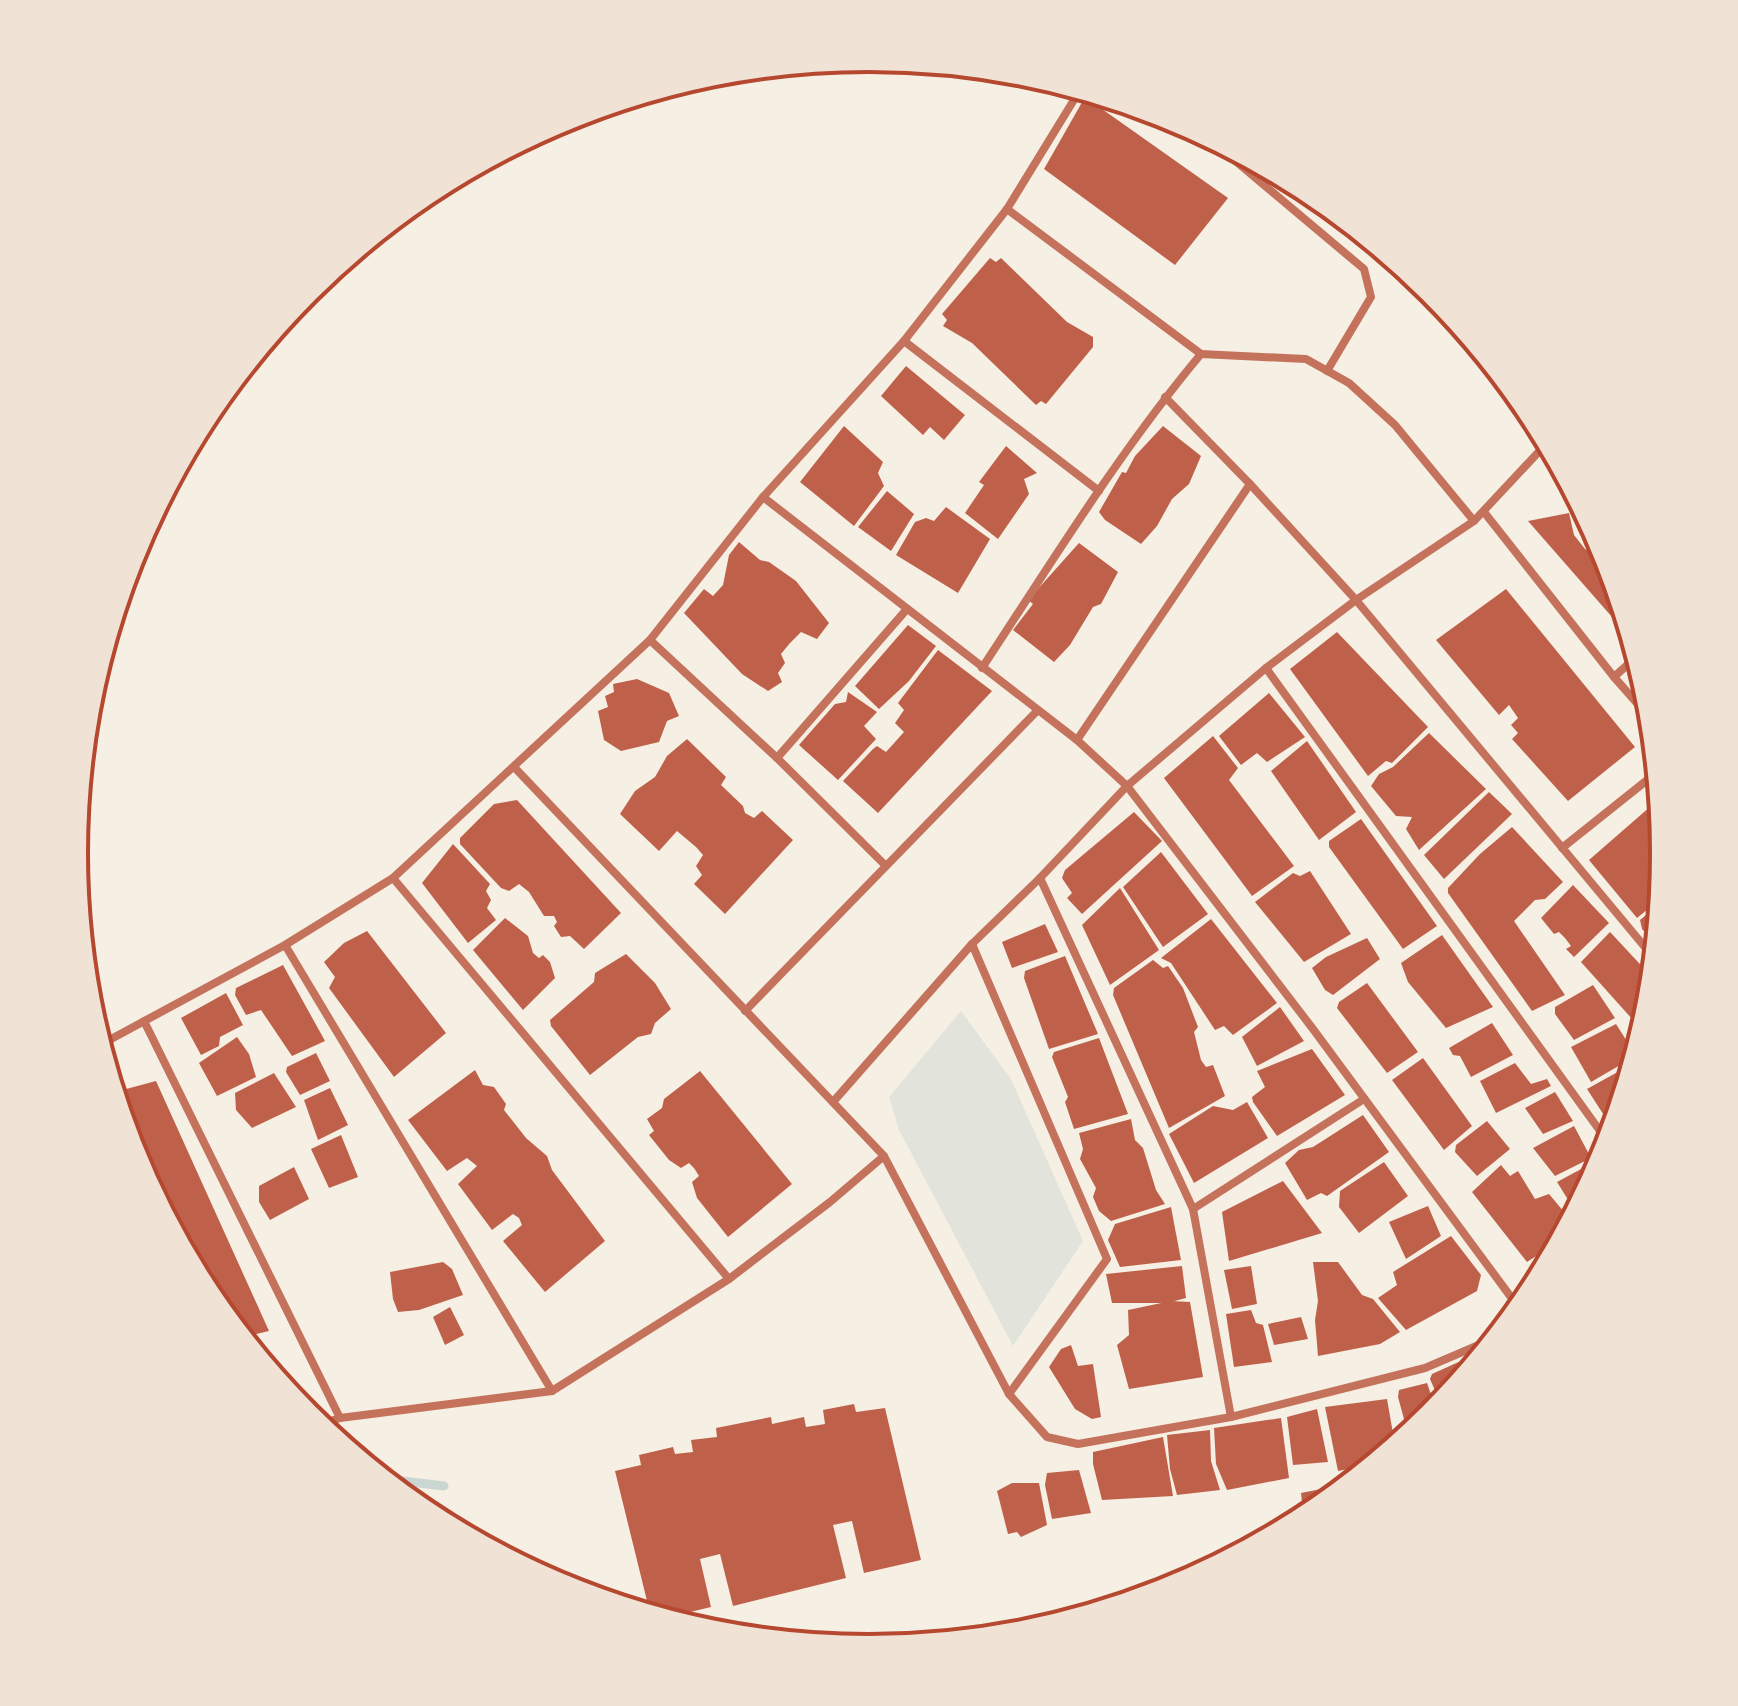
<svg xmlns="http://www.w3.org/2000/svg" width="1738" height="1706" font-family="Overpass,sans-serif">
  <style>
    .green { fill: #e2e4dc }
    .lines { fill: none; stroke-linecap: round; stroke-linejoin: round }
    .stream { stroke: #c9d6d2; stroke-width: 9 }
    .building { fill: #bf614a }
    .minor { stroke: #c5725c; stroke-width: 8 }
    .rim { fill: none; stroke: #b5482f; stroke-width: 4 }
  </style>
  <rect width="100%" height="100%" fill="#f6efe4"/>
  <polygon class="green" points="961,1011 1011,1079 1083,1241 1013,1346 899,1130 889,1097"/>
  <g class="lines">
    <polyline class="stream" points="385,1479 444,1486"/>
  </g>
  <g class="building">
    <polygon points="1085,97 1228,198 1175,265 1044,169"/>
    <polygon points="990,258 996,262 1001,258 1067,322 1093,337 1093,347 1046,404 1041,401 1036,405 972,343 943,326 947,320 942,314"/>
    <polygon points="906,366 965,415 944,440 930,427 923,435 881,396"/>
    <polygon points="844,426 883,462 878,473 884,486 854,526 800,482"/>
    <polygon points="1163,426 1201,456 1189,484 1172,499 1157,526 1141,544 1105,520 1099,512 1122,472 1126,473 1135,456"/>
    <polygon points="1006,446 1037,473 1024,479 1029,494 998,539 965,513 984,485 979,482"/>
    <polygon points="887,491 914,514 891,551 858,527"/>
    <polygon points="946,507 990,539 958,593 896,555 915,522 926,518 934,521"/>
    <polygon points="1569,513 1574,535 1585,549 1593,553 1604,551 1625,620 1619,625 1528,521"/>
    <polygon points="739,542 760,560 769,562 796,581 829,623 817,639 801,632 790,643 781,654 785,663 778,673 782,682 768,691 742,674 684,613 704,589 713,596 723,585 729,555"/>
    <polygon points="1079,543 1118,572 1101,604 1093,607 1070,645 1054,662 1013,630 1033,604 1028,600"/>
    <polygon points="1506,589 1635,747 1568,801 1512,739 1518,733 1511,725 1518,718 1509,705 1499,715 1436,640"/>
    <polygon points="908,625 936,646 909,681 879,709 855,686"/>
    <polygon points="1337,632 1428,727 1392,763 1386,761 1368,776 1290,669"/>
    <polygon points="938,650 992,691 878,813 843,781 873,749 877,746 886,752 904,732 895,723 904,710 898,703"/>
    <polygon points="637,679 669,693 679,716 667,721 659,742 621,751 604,740 598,711 608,707 605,696 614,692 613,684"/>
    <polygon points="848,692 877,712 864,726 876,739 838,780 799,745 835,704 846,702"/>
    <polygon points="1269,693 1305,737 1267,762 1257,753 1241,765 1219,736"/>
    <polygon points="1429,733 1486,789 1419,850 1406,829 1412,817 1396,816 1371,786 1379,774 1393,767"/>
    <polygon points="1213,736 1238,768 1229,780 1294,866 1252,896 1164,778"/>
    <polygon points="687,739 726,777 721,785 743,806 745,813 754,818 762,811 793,840 725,914 694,884 702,875 696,866 703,855 696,847 677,831 659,851 620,814 635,791 655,777 667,756"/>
    <polygon points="1307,741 1356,812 1319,840 1271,771"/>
    <polygon points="1489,792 1512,814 1444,879 1424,855"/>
    <polygon points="1659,799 1664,853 1659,900 1637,918 1589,860"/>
    <polygon points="517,800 621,913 584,949 570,936 561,937 554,926 557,922 554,916 544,916 529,892 519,884 509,891 501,888 460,844 460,838 494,804"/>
    <polygon points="1134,812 1162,841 1082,914 1067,898 1072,893 1062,878 1065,870"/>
    <polygon points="1361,819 1437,926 1403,949 1329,847 1329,841"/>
    <polygon points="1512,827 1563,882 1545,899 1535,900 1514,921 1565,995 1532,1011 1448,893 1448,888 1480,854"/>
    <polygon points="453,844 490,884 486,891 491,900 487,908 496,920 468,943 422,883"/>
    <polygon points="1161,852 1208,914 1163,947 1123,887"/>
    <polygon points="1310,871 1351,934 1304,962 1255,902 1293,873 1300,876"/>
    <polygon points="1573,885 1609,923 1574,957 1566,949 1571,946 1565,938 1559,932 1554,934 1541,918"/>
    <polygon points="1120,888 1159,950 1110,985 1082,925"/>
    <polygon points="1659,904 1655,943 1642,929 1640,920"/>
    <polygon points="505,918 528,936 533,953 539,958 543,955 550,962 555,978 523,1010 473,950"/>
    <polygon points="1211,919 1277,1003 1233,1035 1224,1026 1215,1030 1171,963 1161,958"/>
    <polygon points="1045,924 1058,952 1012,968 1002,942"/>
    <polygon points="367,931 446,1033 394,1077 329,988 335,977 324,962 344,943"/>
    <polygon points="1610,932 1652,977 1649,1009 1642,1030 1581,962"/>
    <polygon points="1442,935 1493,1007 1446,1028 1408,982 1401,963"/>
    <polygon points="1367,938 1380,959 1333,995 1325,990 1312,968 1326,957"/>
    <polygon points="626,954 655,983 671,1009 655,1023 651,1034 638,1037 590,1075 551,1026 550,1020 594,982 595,973"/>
    <polygon points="1065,956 1098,1034 1049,1049 1024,978 1025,971"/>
    <polygon points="1153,960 1163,968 1168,966 1183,988 1198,1027 1194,1032 1201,1060 1206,1067 1213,1065 1225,1096 1169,1128 1113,995 1114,988"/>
    <polygon points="283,965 325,1041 292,1056 261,1010 246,1015 235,995 236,988"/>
    <polygon points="1367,983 1418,1052 1387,1073 1337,1008 1339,1002"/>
    <polygon points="1593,985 1615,1018 1574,1040 1555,1014 1555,1007"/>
    <polygon points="226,993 243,1025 220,1037 219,1046 201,1055 181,1018"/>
    <polygon points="1280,1007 1304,1041 1257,1066 1242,1037"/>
    <polygon points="1492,1023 1513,1055 1471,1077 1460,1056 1453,1055 1449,1048"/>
    <polygon points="1616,1024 1635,1054 1634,1057 1591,1082 1571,1047"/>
    <polygon points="237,1037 249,1054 256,1077 217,1096 199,1063"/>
    <polygon points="1099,1038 1128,1114 1074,1129 1065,1102 1068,1097 1052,1057 1054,1052"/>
    <polygon points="1312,1049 1345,1095 1277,1136 1253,1102 1252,1097 1265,1087 1257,1071"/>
    <polygon points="316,1053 330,1081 300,1095 286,1072 287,1067"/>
    <polygon points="1423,1058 1472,1126 1444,1150 1392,1080"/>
    <polygon points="1515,1063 1531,1084 1547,1079 1551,1086 1496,1113 1480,1081"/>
    <polygon points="1632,1064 1616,1115 1607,1120 1587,1089"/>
    <polygon points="475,1070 483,1085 494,1087 506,1104 504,1110 526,1138 547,1156 552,1170 605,1241 545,1292 503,1241 522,1225 519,1218 513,1214 492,1230 458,1184 477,1166 467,1158 447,1171 408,1120"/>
    <polygon points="700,1071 792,1184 728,1237 697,1198 692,1182 699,1176 694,1168 689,1163 681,1168 669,1160 649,1135 654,1131 647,1119 662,1108 664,1099"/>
    <polygon points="274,1073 296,1107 252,1128 236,1110 235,1093"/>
    <polygon points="156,1081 269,1331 243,1337 208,1294 134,1157 115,1092"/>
    <polygon points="330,1088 348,1125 318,1140 304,1100"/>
    <polygon points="1555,1092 1573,1121 1543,1134 1525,1108"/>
    <polygon points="1247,1102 1268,1138 1194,1183 1169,1134 1213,1106 1233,1110"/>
    <polygon points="1363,1115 1389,1152 1327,1196 1321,1193 1307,1200 1285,1163 1299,1150 1313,1147"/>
    <polygon points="1131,1119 1135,1140 1143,1148 1156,1190 1165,1204 1111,1221 1099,1211 1093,1197 1096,1188 1080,1159 1083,1149 1079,1133"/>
    <polygon points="1487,1121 1510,1149 1477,1176 1455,1152 1456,1145"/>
    <polygon points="1574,1126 1591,1158 1555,1176 1533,1148"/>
    <polygon points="341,1135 358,1177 329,1188 311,1149"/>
    <polygon points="1384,1162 1408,1196 1359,1233 1339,1207 1340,1191"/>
    <polygon points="1594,1162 1597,1169 1575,1211 1557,1182"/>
    <polygon points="1501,1165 1510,1176 1518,1171 1535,1199 1549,1194 1570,1219 1558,1242 1527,1262 1472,1192"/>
    <polygon points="294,1167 309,1199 270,1220 259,1202 259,1186"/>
    <polygon points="1283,1181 1322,1233 1229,1261 1222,1212"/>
    <polygon points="1428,1206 1441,1236 1406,1259 1389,1222"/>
    <polygon points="1171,1207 1181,1260 1120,1267 1108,1240 1115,1224"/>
    <polygon points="1451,1236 1481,1275 1477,1291 1406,1330 1378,1298 1397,1285 1393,1272"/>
    <polygon points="443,1262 452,1269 463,1295 419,1310 398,1312 393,1299 390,1272"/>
    <polygon points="1313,1262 1338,1262 1362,1295 1373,1299 1400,1332 1380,1344 1318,1356 1315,1320 1318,1301"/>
    <polygon points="1182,1266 1186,1298 1167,1303 1112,1303 1106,1274"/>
    <polygon points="1251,1266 1257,1304 1232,1309 1224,1270"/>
    <polygon points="1171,1301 1190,1302 1203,1377 1129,1389 1117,1345 1129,1335 1128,1310"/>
    <polygon points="450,1307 464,1335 445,1345 433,1317"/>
    <polygon points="1251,1310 1256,1323 1263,1325 1272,1362 1234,1367 1226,1314"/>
    <polygon points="1301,1317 1308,1339 1274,1345 1268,1324"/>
    <polygon points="1071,1345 1078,1366 1093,1364 1101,1417 1092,1419 1075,1409 1049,1367 1061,1349"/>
    <polygon points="1463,1360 1469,1369 1441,1404 1430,1379 1432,1374"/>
    <polygon points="1427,1383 1436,1409 1408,1434 1398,1397 1399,1390"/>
    <polygon points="1387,1399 1395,1445 1370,1465 1338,1471 1325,1407"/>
    <polygon points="854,1404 856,1412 885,1408 921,1560 864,1573 852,1521 833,1525 846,1578 733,1606 720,1554 700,1559 711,1607 665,1618 650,1613 615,1471 641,1465 639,1455 673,1447 675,1454 693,1452 691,1440 717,1437 716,1428 771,1417 772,1424 804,1417 806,1427 825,1424 823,1410"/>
    <polygon points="1317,1409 1328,1462 1293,1465 1287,1417"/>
    <polygon points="1281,1418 1289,1478 1227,1490 1216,1464 1214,1428"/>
    <polygon points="1210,1430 1211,1461 1220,1490 1177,1495 1170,1469 1167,1435"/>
    <polygon points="1163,1437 1173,1496 1102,1500 1093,1464 1093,1452"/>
    <polygon points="1079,1470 1091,1513 1052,1519 1045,1485 1047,1473"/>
    <polygon points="1012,1483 1039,1483 1047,1525 1021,1537 1017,1532 1008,1534 997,1491"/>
    <polygon points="1336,1486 1337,1492 1315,1510 1303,1511 1301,1493"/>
  </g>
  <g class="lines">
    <g class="minor">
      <polyline points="1207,137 1364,269 1371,297 1327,371"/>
      <polyline points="1007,209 1201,354"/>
      <polyline points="904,341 1099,491"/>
      <polyline points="1165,397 1250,484 1356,600 1654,958"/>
      <polyline points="763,497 1077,740 1127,786 1313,1029 1519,1308"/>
      <polyline points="1484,512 1614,677 1651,719"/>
      <polyline points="650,640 777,758 886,866"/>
      <path d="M982,668c70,-106 137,-216 219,-314l105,5 43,24 46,42 79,96"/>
      <polyline points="1266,668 1608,1142"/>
      <polyline points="1614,677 1636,657"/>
      <polyline points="1077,740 1250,484"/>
      <polyline points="777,758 907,609"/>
      <polyline points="515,768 884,1156 1009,1394 1047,1437 1078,1444 1231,1417 1425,1368 1495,1338"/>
      <polyline points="1562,848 1656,773"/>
      <polyline points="393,878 729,1279"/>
      <polyline points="1040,878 1193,1209 1231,1417"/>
      <polyline points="972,944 1107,1259 1009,1394"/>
      <polyline points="285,945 552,1391"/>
      <polyline points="745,1011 1038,710"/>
      <polyline points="144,1021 340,1418"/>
      <polyline points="100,1045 285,945 393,878 650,640 763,497 904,341 1007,209 1080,90"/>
      <polyline points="833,1102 972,944 1040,878 1127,786 1266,668 1356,600 1474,521 1547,443"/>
      <polyline points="1193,1209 1364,1099"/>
      <polyline points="318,1425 340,1418 552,1391 729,1279 830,1202 884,1156"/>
    </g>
  </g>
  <path d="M0 0H1738V1706H0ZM88 853a781 781 0 1 1 1562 0a781 781 0 1 1-1562 0Z" fill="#f1e2d6" fill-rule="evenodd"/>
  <path class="rim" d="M88 853a781 781 0 1 1 1562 0a781 781 0 1 1-1562 0Z"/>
</svg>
